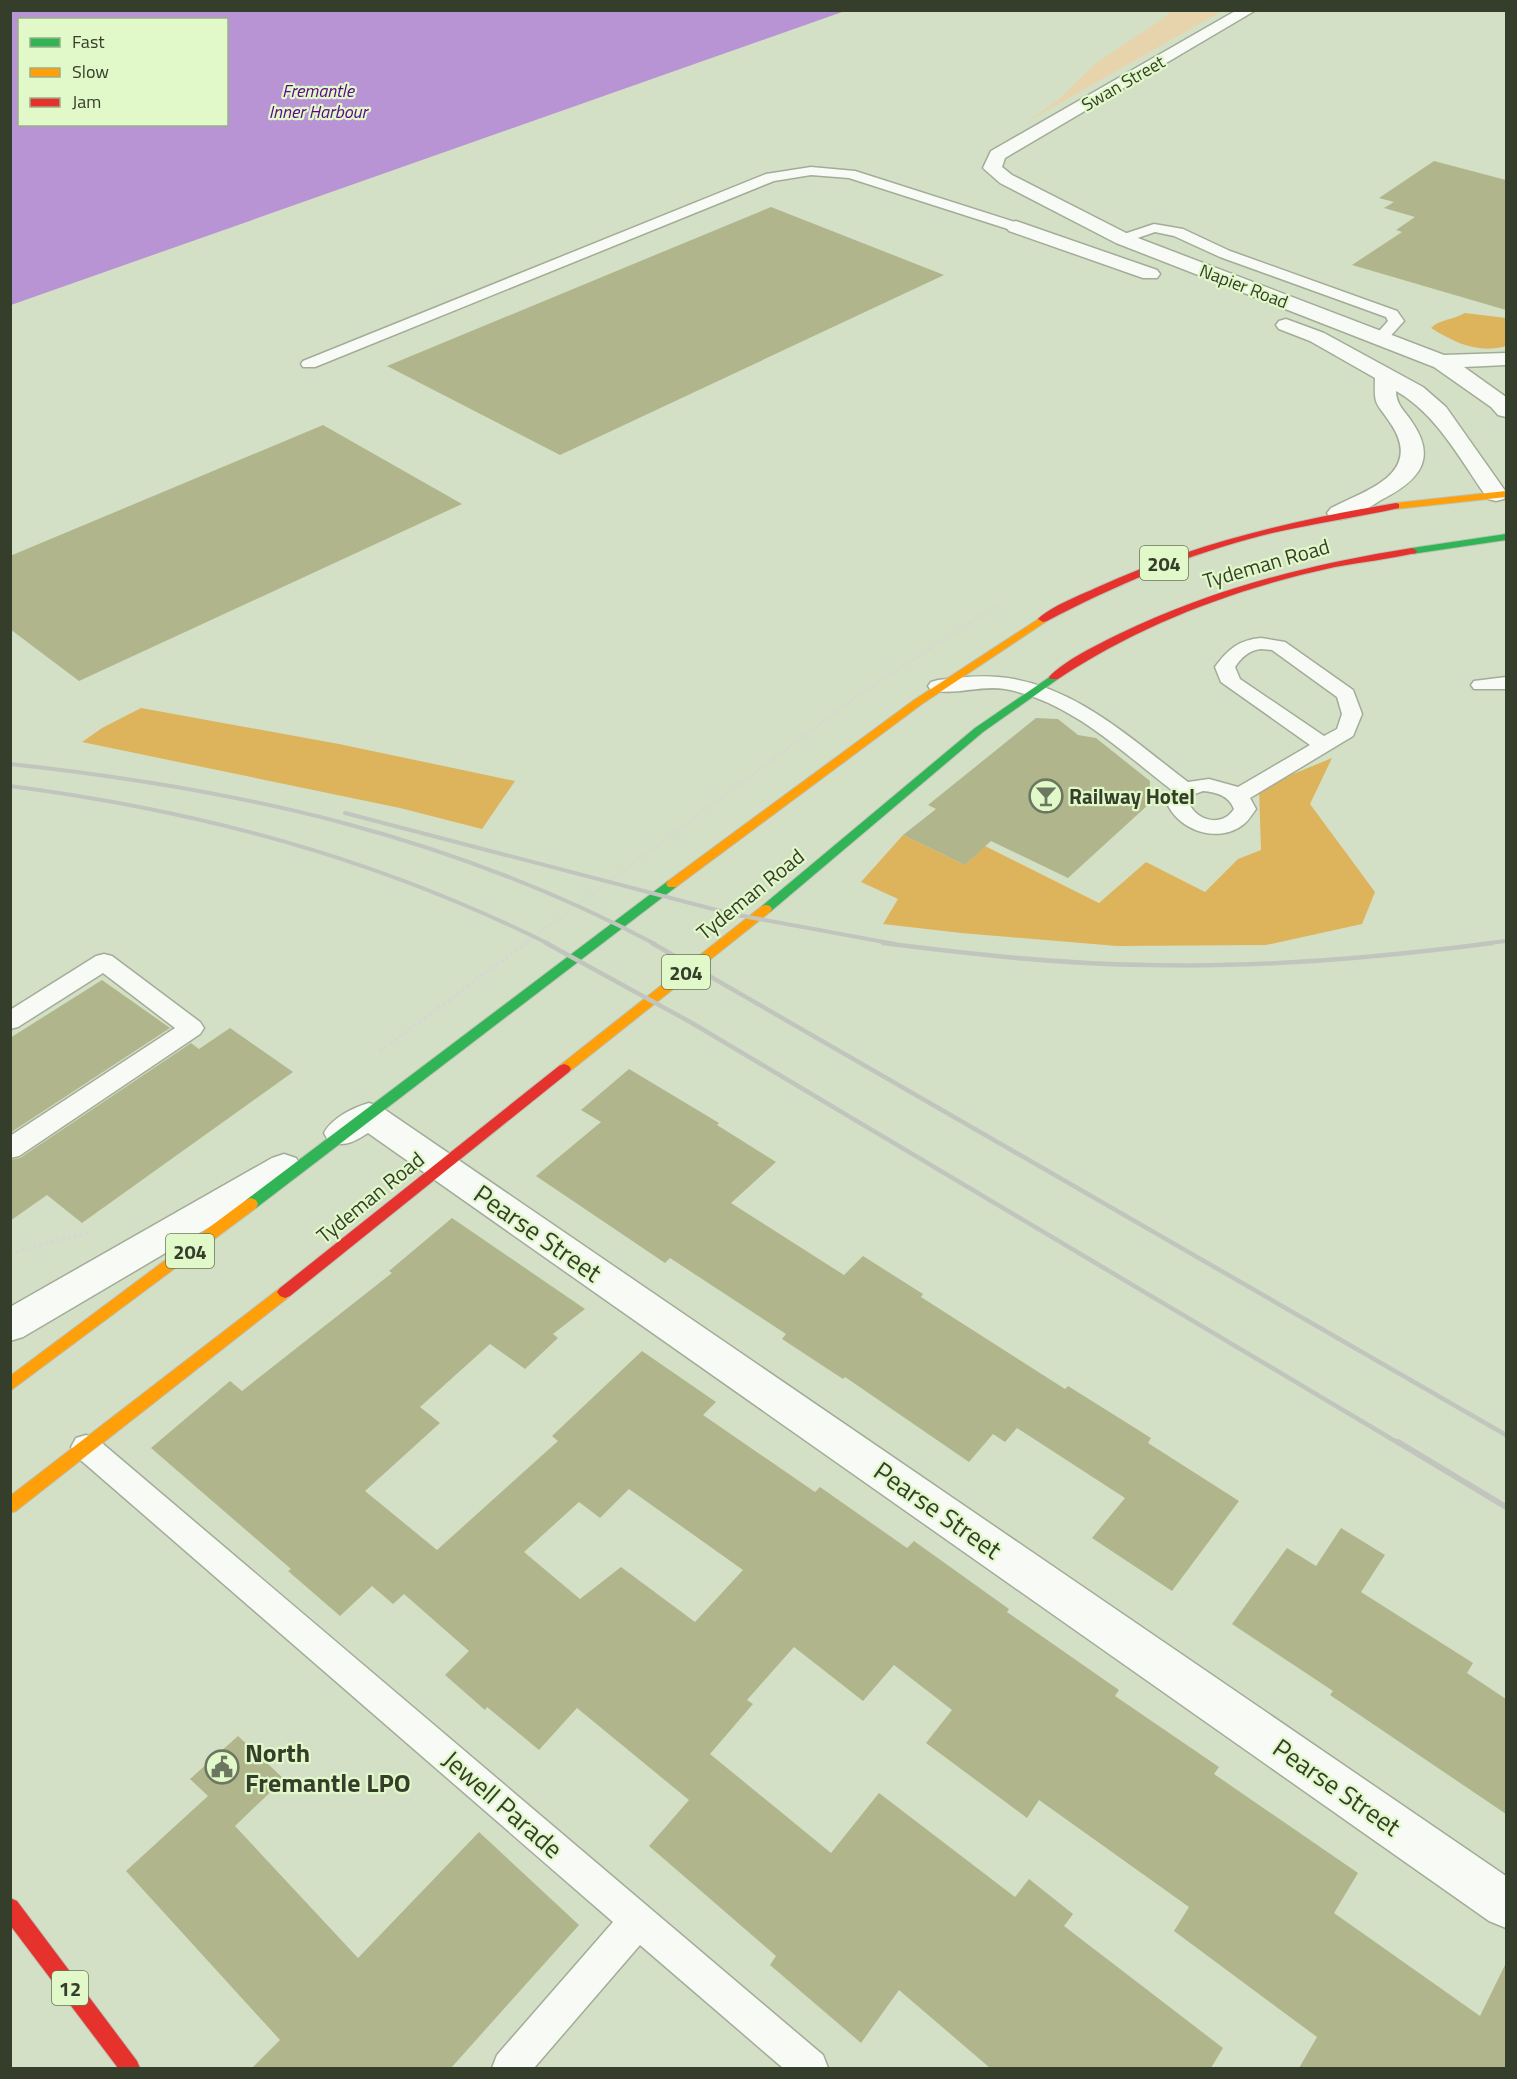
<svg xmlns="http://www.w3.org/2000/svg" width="1517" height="2079" font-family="'Titillium Web',sans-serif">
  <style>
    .green { fill: #e8d4ac }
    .forest { fill: #ddb45c }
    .water { fill: #b894d5; fill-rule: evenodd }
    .building { fill: #b0b58c; fill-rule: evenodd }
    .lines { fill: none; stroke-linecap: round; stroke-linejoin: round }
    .lane-casing { stroke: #a2ac97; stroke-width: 3 }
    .street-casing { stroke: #a2ac97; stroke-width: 3 }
    .fast-casing { stroke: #bcc2b5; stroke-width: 2 }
    .slow-casing { stroke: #bcc2b5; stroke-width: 2 }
    .jam-casing { stroke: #bcc2b5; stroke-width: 2 }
    .path-far1 { stroke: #d5d8d0; stroke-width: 3; stroke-dasharray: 2 2; stroke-linecap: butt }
    .path { stroke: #d5d8d0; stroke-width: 4; stroke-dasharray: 3 3; stroke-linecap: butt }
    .lane { fill: #f8faf6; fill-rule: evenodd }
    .street { fill: #f8faf6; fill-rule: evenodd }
    .fast { fill: #30b455; fill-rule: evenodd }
    .slow { fill: #ff9f0a; fill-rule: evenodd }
    .jam { fill: #e5322d; fill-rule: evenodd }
    .rail-far2 { stroke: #c1c5be; stroke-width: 4 }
    .rail-far1 { stroke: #c1c5be; stroke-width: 4.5 }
    .rail { stroke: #c1c5be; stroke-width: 6 }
    .labels { text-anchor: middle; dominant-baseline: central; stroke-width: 4.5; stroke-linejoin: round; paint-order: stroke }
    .far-street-label { font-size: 18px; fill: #353e2b; stroke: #e1f8c8 }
    .far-water-label { font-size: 18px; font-style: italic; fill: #5e078c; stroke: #e1f8c8 }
    .shield { fill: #e1f8c8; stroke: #69765a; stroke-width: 1.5 }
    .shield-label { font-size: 20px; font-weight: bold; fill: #353e2b }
    .street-label { font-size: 21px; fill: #353e2b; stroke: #e1f8c8 }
    .poi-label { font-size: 21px; font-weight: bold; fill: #353e2b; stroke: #e1f8c8; text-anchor: start }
    .near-street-label { font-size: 26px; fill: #353e2b; stroke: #e1f8c8 }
    .near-poi-label { font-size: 26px; font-weight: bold; fill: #353e2b; stroke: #e1f8c8; text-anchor: start }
  </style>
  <rect width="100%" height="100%" fill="#d3e0c6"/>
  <polygon class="green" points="1172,11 1222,11 1025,123 1059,99 1096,63 1158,22"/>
  <g class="forest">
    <path d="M1465,313l41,5v28c-27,8 -51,-3 -75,-18 9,-9 22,-8 34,-15z"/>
    <polygon points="141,708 339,744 515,781 482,829 400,808 82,742 102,728"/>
    <polygon points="1332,758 1310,804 1375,892 1362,924 1266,945 1117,946 961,933 883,924 898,899 861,882 903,835 965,865 985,846 1099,903 1146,862 1205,892 1238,859 1261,850 1259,788"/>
  </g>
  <path class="water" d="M11,10h834v1l-834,294zM20,20h206v104h-206z"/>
  <g class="building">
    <polygon points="1434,161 1506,180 1506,310 1352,265 1402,232 1396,230 1415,217 1384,208 1394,202 1379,198"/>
    <polygon points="771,207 944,275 560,455 387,366"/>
    <polygon points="323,425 462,504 79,681 10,629 10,556"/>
    <polygon points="1036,718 1058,719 1078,735 1096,738 1150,781 1149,804 1068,878 991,841 965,865 903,835 936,809 928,805"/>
    <polygon points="102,980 170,1028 10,1133 10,1038"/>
    <polygon points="230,1028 293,1072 82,1223 47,1195 10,1221 10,1160 20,1158 191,1043 199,1049"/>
    <polygon points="629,1069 719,1123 717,1125 776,1162 731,1203 844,1275 863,1256 923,1294 921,1297 1065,1389 1068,1386 1151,1438 1148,1443 1239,1501 1172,1591 1092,1538 1125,1498 1017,1428 1005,1442 993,1434 969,1462 845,1377 843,1379 782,1339 786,1334 670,1258 665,1263 536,1176 601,1122 581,1110"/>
    <path d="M452,1218l133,91 -32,25 5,4 -33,31 -35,-25 -70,63 20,16 -75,68 72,59 121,-109 -6,-5 90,-85 74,51 -13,13 112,77 5,-5 87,61 7,-7 95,68 -2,3 112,78 -4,6 104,71 -5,7 144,99 -24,40 146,103 26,-53v105h-207l18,-31 -143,-106 15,-24 -150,-107 -12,18 -101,-75 26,-33 -58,-45 -31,36 -69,-54 -47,53 6,4 -43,50 121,99 48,-60 136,104 14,-18 44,35 -9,12 159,122 -12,20h-221l-91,-78 -38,53 -91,-78 6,-9 -127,-110 40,-46 -112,-92 -38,42 -52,-43 -2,3 -40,-35 24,-24 -65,-57 -11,10 -21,-18 -32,30 -52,-45 3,-2 -140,-121 79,-67 12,10 150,-118 -3,-2zM629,1489l114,81 -48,52 -74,-55 -41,32 -56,-47 55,-50 21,16z"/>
    <polygon points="1341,1528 1385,1555 1361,1592 1473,1663 1467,1673 1506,1699 1506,1814 1330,1695 1333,1691 1232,1624 1287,1548 1316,1566"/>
    <polygon points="238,1736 284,1779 235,1826 358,1958 479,1832 579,1925 451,2068 252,2068 280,2040 126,1871 208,1796 190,1779"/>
  </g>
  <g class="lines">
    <g class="lane-casing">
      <g id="lane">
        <polygon points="811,167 855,171 1021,224 1023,227 1016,231 1011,230 849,178 811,175 774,181 315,367 303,367 301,364 303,361 766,174"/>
        <polygon points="1154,224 1183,229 1230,251 1397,311 1404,321 1386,341 1376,341 1373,338 1388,321 1386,317 1220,257 1174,236 1155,232 1123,243 1116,239 1118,236"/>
        <path d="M1261,638l24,4 68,48 9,24 -9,22 -103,62 6,11c-4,5 -7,11 -12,15 -26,21 -67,6 -78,-23l7,-10c-51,-39 -102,-90 -168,-102 -25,-4 -51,7 -74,1l-3,-4 3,-4 7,-2c20,-2 40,-5 60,-3 75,6 133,62 190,105l21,-3 29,8 72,-42 -89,-63 -6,-15c13,-18 24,-27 46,-29zM1261,649l11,1 65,47 5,17 -5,15 -13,7 -84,-57 -5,-12c6,-9 14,-17 26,-18zM1203,791c14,1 26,5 31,18 -12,19 -39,12 -46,-8l4,-6z"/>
        <polygon points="1506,677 1506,689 1474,689 1471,685 1474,681"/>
        <polygon points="104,954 112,956 200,1022 204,1028 200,1034 19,1156 10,1158 10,1136 175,1028 103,973 18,1027 10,1029 10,1010 96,956"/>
        <polygon points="86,1435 96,1438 823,2055 828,2068 783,2068 640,1945 534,2068 492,2068 497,2055 613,1922 76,1456 71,1447 76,1438"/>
      </g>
    </g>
    <g class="street-casing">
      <g id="street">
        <polygon points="1237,10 1256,10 1005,158 1002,167 1012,175 1130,235 1444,355 1506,353 1506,365 1464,367 1506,397 1506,417 1498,415 1491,407 1434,367 1116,243 1000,183 983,168 991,151"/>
        <polygon points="1016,221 1157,270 1160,274 1157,278 1143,278 1009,231 1006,227 1009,223"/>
        <path d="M1286,319l38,14 99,54 23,20 60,85 -2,7 -8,2 -8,-2c-27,-38 -51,-85 -92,-108 0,14 9,20 16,31 27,39 4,60 -31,78 -15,9 -33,23 -50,18l-4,-5 4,-5c35,-18 93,-34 60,-84 -15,-23 -17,-16 -16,-46l-65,-37 -31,-12 -3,-4 3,-4z"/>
        <path d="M369,1103l12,4 1125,769v52l-17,-7 -1121,-788c-14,9 -23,14 -39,9l-5,-9c8,-15 28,-25 45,-30z"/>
        <polygon points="284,1154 296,1158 302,1167 296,1176 23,1337 10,1341 10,1307 272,1158"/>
      </g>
    </g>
    <g class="fast-casing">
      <g id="fast">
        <polygon points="1506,534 1506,540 1412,554 1407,551 1412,548"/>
        <polygon points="1054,674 1059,677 1058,679 983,732 770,912 762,912 760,909 762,906 975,728"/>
        <polygon points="672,880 676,881 678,884 676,887 256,1208 246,1208 244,1204 246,1200 668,881"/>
      </g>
    </g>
    <g class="slow-casing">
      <g id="slow">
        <polygon points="1506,491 1506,497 1396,509 1391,506 1396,503"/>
        <polygon points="1043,616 1047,617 1047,621 922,704 676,887 668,887 666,884 668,881 914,700"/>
        <polygon points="766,905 770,906 772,909 770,912 569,1072 559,1072 557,1069 559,1066 762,906"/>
        <polygon points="251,1198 256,1200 258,1204 256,1208 10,1391 10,1376 246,1200"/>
        <polygon points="285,1286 290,1288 293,1292 290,1296 16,1511 10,1513 10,1496 280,1288"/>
      </g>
    </g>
    <g class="jam-casing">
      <g id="jam">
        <path d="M1396,503l3,1v4c-44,10 -90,16 -135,27 -76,19 -148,50 -217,86l-4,1 -5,-3c13,-13 43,-24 60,-32 95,-43 195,-67 298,-84z"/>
        <path d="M1412,548l5,3 -1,2c-27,6 -54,9 -81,14 -98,21 -194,57 -277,112h-8l-1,-2c16,-17 48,-32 70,-43 93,-45 191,-70 293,-86z"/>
        <polygon points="564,1064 569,1066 571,1069 569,1072 290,1296 285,1298 280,1296 277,1292 280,1288 559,1066"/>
        <polygon points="10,1898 17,1901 137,2061 140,2068 118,2068 10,1925"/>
      </g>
    </g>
    <polyline class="path-far1" points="524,944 862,693 999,604"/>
    <g class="path">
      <polyline points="380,1051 526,943"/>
      <polyline points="10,1254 92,1231"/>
    </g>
    <use href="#lane" class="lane"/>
    <use href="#street" class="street"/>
    <use href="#fast" class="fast"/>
    <use href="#slow" class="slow"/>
    <use href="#jam" class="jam"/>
    <g class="rail-far2">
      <path d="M10,764c230,25 439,71 645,180"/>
      <path d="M10,786c191,25 366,72 539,158"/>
      <polyline points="345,813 732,914 895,944"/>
      <polyline points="1481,944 1506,941"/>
    </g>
    <g class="rail-far1">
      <polyline points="546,943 692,1023 1400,1444"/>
      <polyline points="652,943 1506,1435"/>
      <path d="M883,943c88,11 175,21 264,22 115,3 230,-7 345,-22"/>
    </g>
    <polyline class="rail" points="1398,1442 1506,1507"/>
  </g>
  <defs>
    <g id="bar-ring" transform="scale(1.725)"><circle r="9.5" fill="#e1f8c8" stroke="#6c7761" stroke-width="1.5"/><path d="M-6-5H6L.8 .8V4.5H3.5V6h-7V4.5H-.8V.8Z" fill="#6c7761"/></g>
    <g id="civic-ring" transform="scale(1.725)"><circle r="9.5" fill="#e1f8c8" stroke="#6c7761" stroke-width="1.5"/><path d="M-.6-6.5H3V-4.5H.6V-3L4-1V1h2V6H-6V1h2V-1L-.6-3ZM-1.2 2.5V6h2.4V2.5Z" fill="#6c7761"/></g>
  </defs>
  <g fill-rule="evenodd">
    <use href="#bar-ring" x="1046" y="796"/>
    <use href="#civic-ring" x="222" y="1767"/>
  </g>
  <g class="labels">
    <g class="far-street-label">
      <text transform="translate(1123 83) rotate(-30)">Swan Street</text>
      <text transform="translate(1244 286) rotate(21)">Napier Road</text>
    </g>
    <g class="far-water-label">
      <text x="318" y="90">Fremantle<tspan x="318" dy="21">Inner Harbour</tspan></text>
    </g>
    <g class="shield">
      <rect x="1140" y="546" width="48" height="34" rx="4.5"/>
      <rect x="662" y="955" width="48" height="34" rx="4.5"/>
      <rect x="166" y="1234" width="48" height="34" rx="4.5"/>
      <rect x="52" y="1971" width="36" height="34" rx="4.5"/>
    </g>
    <g class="shield-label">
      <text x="1164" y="563">204</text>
      <text x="686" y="972">204</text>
      <text x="190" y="1251">204</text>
      <text x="70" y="1988">12</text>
    </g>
    <g class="street-label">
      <text transform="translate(1266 563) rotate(-16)">Tydeman Road</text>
      <text transform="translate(750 894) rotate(-39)">Tydeman Road</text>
      <text transform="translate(370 1197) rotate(-39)">Tydeman Road</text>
    </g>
    <g class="poi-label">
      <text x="1069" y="796">Railway Hotel</text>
    </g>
    <g class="near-street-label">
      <text transform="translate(538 1233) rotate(35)">Pearse Street</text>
      <text transform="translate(938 1510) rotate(35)">Pearse Street</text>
      <text transform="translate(1337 1787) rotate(35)">Pearse Street</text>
      <text transform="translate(503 1804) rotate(41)">Jewell Parade</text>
    </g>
    <g class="near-poi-label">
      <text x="245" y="1752">North<tspan x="245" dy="30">Fremantle LPO</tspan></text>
    </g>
  </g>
  <rect width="1517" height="2079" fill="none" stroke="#353e2b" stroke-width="24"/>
  <rect x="18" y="18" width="210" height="108" fill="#e1f8c8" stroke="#9cae89" stroke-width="1.5"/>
  <rect x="30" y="38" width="30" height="9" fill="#30b455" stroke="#9cae89" stroke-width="1.5"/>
  <text x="72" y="48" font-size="18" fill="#353e2b">Fast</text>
  <rect x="30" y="68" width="30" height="9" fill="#ff9f0a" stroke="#9cae89" stroke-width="1.5"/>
  <text x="72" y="78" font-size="18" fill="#353e2b">Slow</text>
  <rect x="30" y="98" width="30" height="9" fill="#e5322d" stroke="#9cae89" stroke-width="1.5"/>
  <text x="72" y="108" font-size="18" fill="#353e2b">Jam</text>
</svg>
